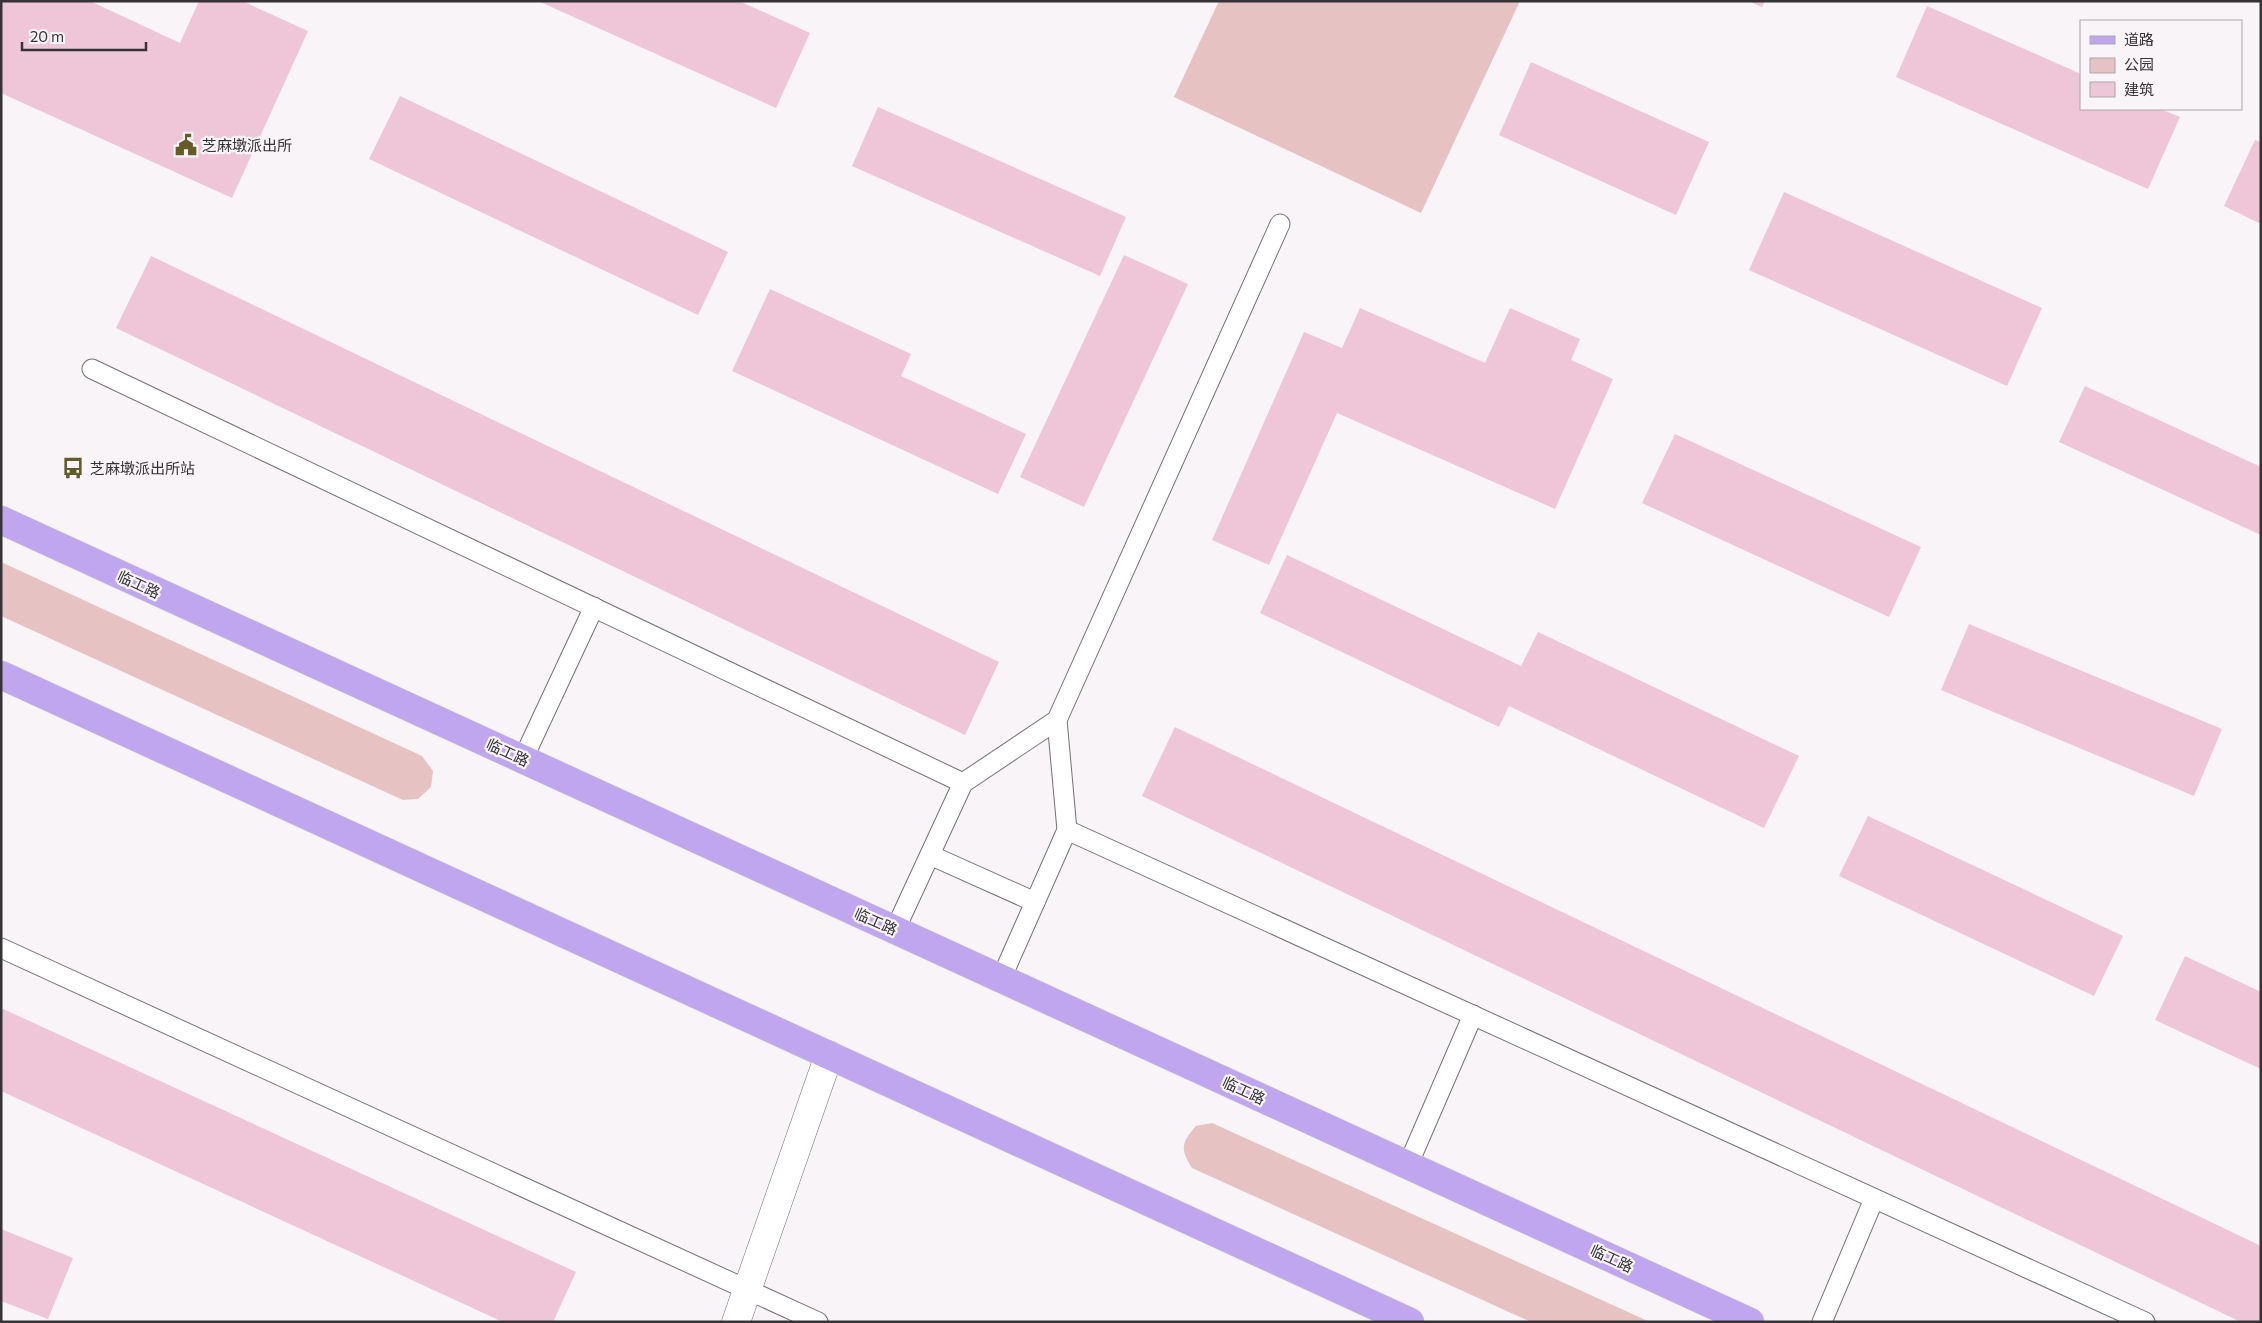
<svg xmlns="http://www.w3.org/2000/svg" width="2262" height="1323" font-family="Commissioner,'Noto Sans SC',sans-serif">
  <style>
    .green { fill: #e7c2c2 }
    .building { fill: #eec6d7 }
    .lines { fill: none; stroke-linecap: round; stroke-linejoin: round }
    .service-casing { stroke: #757175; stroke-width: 21 }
    .minor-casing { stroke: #757175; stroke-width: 29 }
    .primary-casing { stroke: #d3d2d3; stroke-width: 29 }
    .service { stroke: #fff; stroke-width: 19 }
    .minor { stroke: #fff; stroke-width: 28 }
    .primary { stroke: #bfa6ef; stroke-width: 28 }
    .labels { text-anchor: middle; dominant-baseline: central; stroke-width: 4.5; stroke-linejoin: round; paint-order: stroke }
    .poi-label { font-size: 15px; fill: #353335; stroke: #f8f4f8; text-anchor: start }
    .street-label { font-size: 15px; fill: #353335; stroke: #f8f4f8 }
  </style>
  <rect width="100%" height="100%" fill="#f8f4f8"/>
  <g class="green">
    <polygon points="1219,1 1520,1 1421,213 1174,97"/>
    <polygon points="1,562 422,756 433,771 431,787 418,799 403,800 1,616"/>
    <path d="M1212,1123l438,199h-119l-339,-154c-12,-19 -11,-25 4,-42z"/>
  </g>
  <g class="building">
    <polygon points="1,1 90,1 180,43 199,1 242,1 308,31 232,198 1,93"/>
    <polygon points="538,1 739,1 810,33 776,108"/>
    <polygon points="1748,1 1765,1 1762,7"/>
    <polygon points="1927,6 2081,74 2081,109 2160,109 2180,117 2148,189 1896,77"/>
    <polygon points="1531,62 1709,142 1676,215 1499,135"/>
    <polygon points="400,96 728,252 698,315 369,159"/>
    <polygon points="878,107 1126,217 1100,276 852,166"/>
    <polygon points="2255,140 2261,142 2261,224 2224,206"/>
    <polygon points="1784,192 2042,308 2007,386 1749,270"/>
    <polygon points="1124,255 1188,284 1084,507 1020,477"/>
    <polygon points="151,256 999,662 965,735 116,328"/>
    <polygon points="770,289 911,354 901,376 1026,434 998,494 732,371"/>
    <polygon points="1360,308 1485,363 1510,308 1580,339 1571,360 1613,379 1555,509 1337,413 1269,565 1212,540 1304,332 1342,348"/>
    <polygon points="2085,386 2261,467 2261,535 2059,442"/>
    <polygon points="1675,434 1921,547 1889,617 1642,503"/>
    <polygon points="1287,555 1521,666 1538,632 1799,756 1764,828 1509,706 1499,727 1260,613"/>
    <polygon points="1969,624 2222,729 2194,796 1941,690"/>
    <polygon points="1175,727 2261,1246 2261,1322 2241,1322 1142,796"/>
    <polygon points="1868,816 2123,936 2094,996 1839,876"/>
    <polygon points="2185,956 2261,992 2261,1069 2155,1020"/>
    <polygon points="1,1008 576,1272 553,1322 503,1322 1,1091"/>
    <polygon points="1,1229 73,1258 48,1319 1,1301"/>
  </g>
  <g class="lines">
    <g class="service-casing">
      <g id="service">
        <polyline points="92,369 963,783"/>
        <polyline points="1057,720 1280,224"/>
        <polyline points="523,759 594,607"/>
        <polyline points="1067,830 2145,1322"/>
        <polyline points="930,855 1035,902"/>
        <polyline points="895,930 963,783 1057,720 1067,830 1001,979"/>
        <polyline points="1,948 818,1322"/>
        <polyline points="1408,1165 1473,1015"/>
        <polyline points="1822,1322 1874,1199"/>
      </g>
    </g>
    <g class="minor-casing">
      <polyline id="minor" points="736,1322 829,1055"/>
    </g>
    <g class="primary-casing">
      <g id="primary">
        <polyline points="1,520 1750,1322"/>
        <polyline points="1,675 1410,1322"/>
      </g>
    </g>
    <use href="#service" class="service"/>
    <use href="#minor" class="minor"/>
    <use href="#primary" class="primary"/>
  </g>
  <defs>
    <g id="civic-bare" transform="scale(1.725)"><path d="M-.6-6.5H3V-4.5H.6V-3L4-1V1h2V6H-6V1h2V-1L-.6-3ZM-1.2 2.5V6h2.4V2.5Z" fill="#655b27" stroke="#f8f4f8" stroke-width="2.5" paint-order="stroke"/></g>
    <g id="bus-bare" transform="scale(1.725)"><path d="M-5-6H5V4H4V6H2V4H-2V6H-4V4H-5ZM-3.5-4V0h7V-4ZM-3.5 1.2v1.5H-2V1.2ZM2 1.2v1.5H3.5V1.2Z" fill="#655b27" stroke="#f8f4f8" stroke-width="2.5" paint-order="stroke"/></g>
  </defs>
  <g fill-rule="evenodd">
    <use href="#civic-bare" x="186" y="145"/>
    <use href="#bus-bare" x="73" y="468"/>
  </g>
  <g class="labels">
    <g class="poi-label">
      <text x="202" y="145">芝麻墩派出所</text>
      <text x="90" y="468">芝麻墩派出所站</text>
    </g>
    <g class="street-label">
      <text transform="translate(139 584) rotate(25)">临工路</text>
      <text transform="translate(508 752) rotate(25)">临工路</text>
      <text transform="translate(876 921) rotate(24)">临工路</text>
      <text transform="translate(1244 1090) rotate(25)">临工路</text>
      <text transform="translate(1612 1258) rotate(25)">临工路</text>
    </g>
  </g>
  <rect width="2262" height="1323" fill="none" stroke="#353335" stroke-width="5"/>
  <rect x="2080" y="20" width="162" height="90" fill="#f8f4f8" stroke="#aaa7aa"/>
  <rect x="2090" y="36" width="25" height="8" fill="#bfa6ef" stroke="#aaa7aa"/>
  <text x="2124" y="45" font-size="15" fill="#353335">道路</text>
  <rect x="2090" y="58" width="25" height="15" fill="#e7c2c2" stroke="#aaa7aa"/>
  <text x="2124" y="70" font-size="15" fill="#353335">公园</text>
  <rect x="2090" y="82" width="25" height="15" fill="#eec6d7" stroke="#aaa7aa"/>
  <text x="2124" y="95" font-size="15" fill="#353335">建筑</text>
  <path d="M22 42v8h124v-8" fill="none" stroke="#353335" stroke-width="2.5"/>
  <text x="30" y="42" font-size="15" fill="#353335" stroke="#f8f4f8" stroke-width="4" paint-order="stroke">20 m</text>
</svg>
